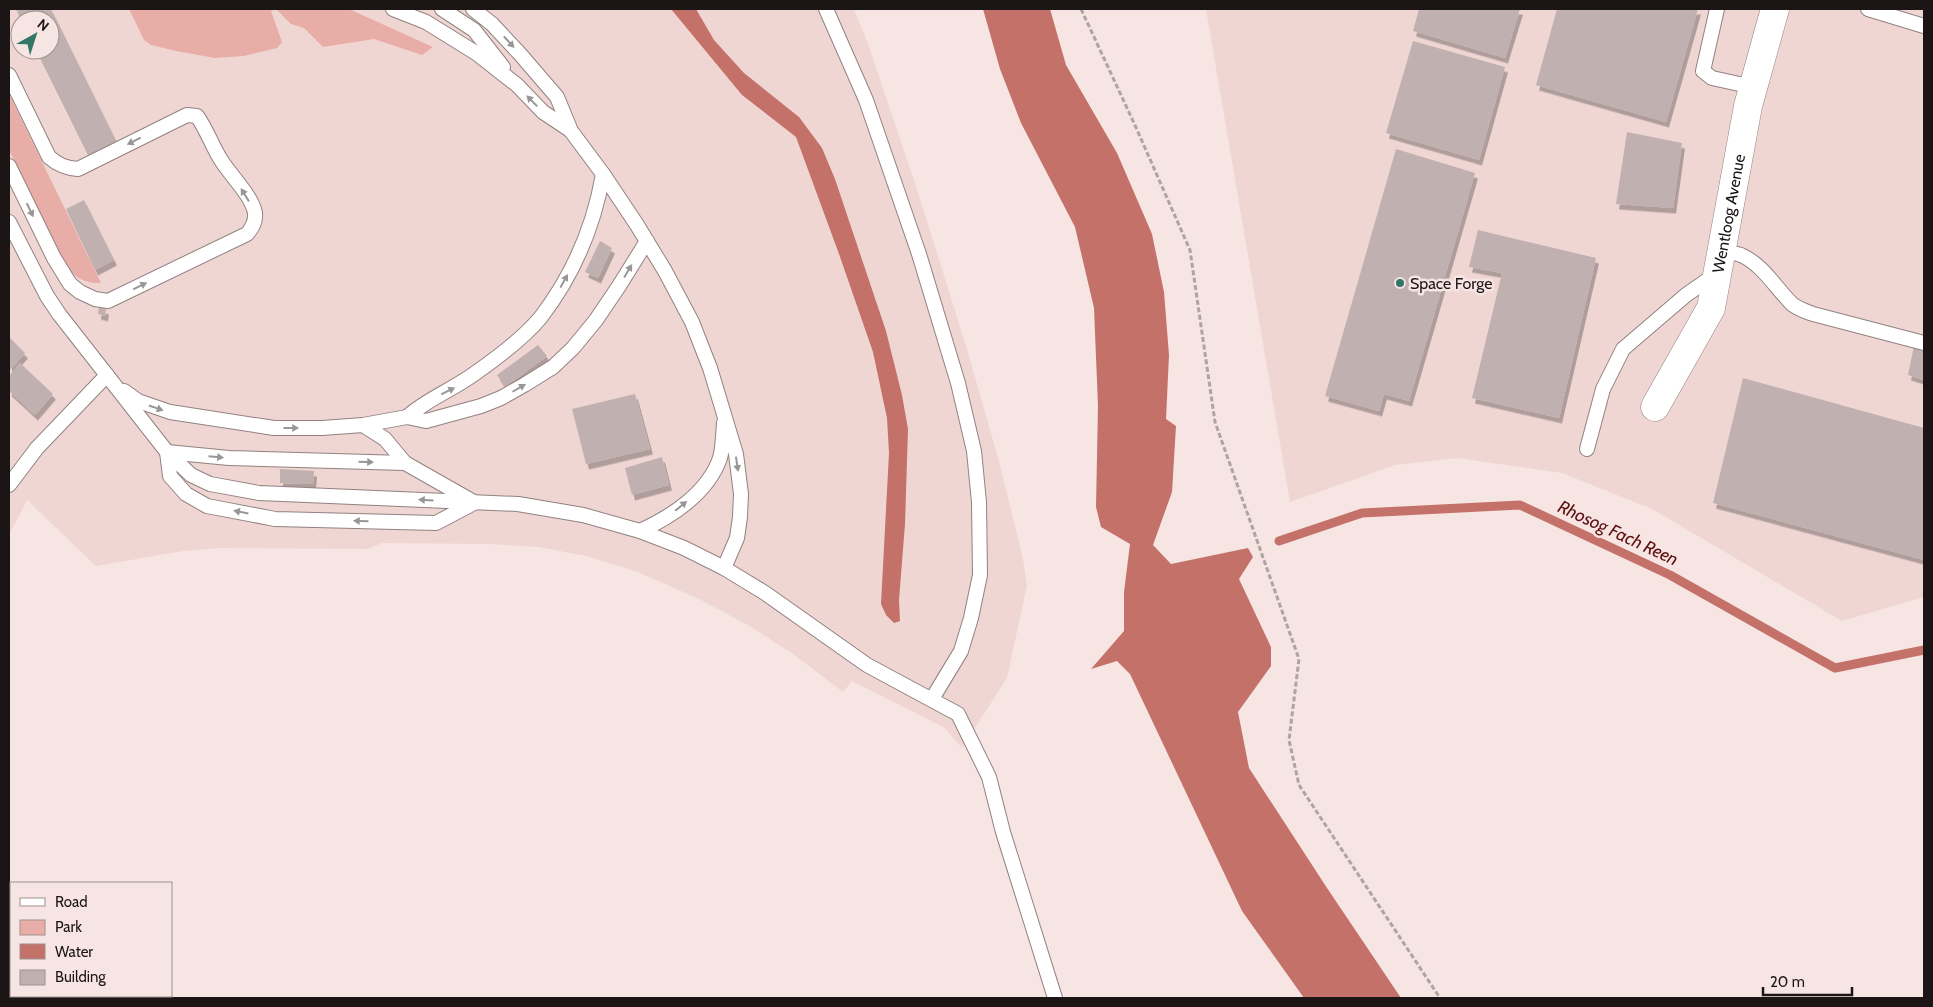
<svg xmlns="http://www.w3.org/2000/svg" width="1933" height="1007" font-family="Cabin,sans-serif">
  <style>
    .built { fill: #efd6d3; fill-rule: evenodd }
    .green { fill: #e9ada7 }
    .water { fill: #c47169 }
    .lines { fill: none; stroke-linecap: round; stroke-linejoin: round }
    .stream { stroke: #c47169; stroke-width: 9 }
    .building { fill: #c0b0af; filter: url(#shadow) }
    .lane-casing { stroke: #918280; stroke-width: 16 }
    .street-casing { stroke: #918280; stroke-width: 29 }
    .path { stroke: #b0a3a1; stroke-width: 3; stroke-dasharray: 5 2.5; stroke-linecap: butt }
    .lane { stroke: #fff; stroke-width: 14 }
    .street { stroke: #fff; stroke-width: 28 }
    .oneway { fill: #989696 }
    .poi-dot { fill: #337566; stroke: #f6e5e3; stroke-width: 2 }
    .labels { text-anchor: middle; dominant-baseline: central; stroke-width: 5; stroke-linejoin: round; paint-order: stroke }
    .street-label { font-size: 16px; fill: #1b1615; stroke: #f6e5e3 }
    .poi-label { font-size: 16px; fill: #1b1615; stroke: #f6e5e3; text-anchor: start }
    .water-label { font-size: 18px; font-style: italic; fill: #5d1111; stroke: #f6e5e3 }
  </style>
  <defs>
    <filter id="shadow"><feDropShadow dx="3" dy="5.5" stdDeviation="0" flood-color="#0004"/></filter>
  </defs>
  <rect width="100%" height="100%" fill="#f6e5e3"/>
  <g class="built">
    <path d="M9,9h845l14,35 48,142 51,163 33,116 23,94 4,26 -20,93 -45,70 -17,-20 -93,-47 -9,11 -50,-38 -45,-29 -49,-26 -61,-27 -52,-16 -47,-9 -51,-3 -106,-1 -14,6 -148,-1 -37,3 -87,15 -69,-66 -18,35zM20,20h30v30h-30z"/>
    <polygon points="1206,9 1924,9 1924,597 1842,621 1652,509 1562,473 1457,458 1395,465 1290,502"/>
  </g>
  <g class="green">
    <polygon points="129,9 275,9 271,11 282,42 277,48 244,56 215,58 176,51 151,45 144,40"/>
    <polygon points="276,9 349,9 433,47 422,55 374,39 323,47 304,28 291,24"/>
    <path d="M9,94l92,189c-16,1 -27,-6 -36,-18l-56,-115z"/>
  </g>
  <g class="water">
    <polygon points="671,9 696,9 714,40 744,73 799,117 822,148 835,179 886,331 902,395 908,429 905,524 899,600 900,621 894,623 886,615 881,604 889,453 887,418 873,352 839,254 796,137 742,95"/>
    <polygon points="983,9 1050,9 1066,65 1117,153 1152,234 1164,292 1169,355 1166,419 1176,426 1172,492 1153,545 1171,564 1248,548 1253,557 1239,579 1271,647 1271,666 1238,712 1249,768 1327,888 1401,998 1304,998 1242,911 1130,674 1117,661 1091,669 1124,631 1124,592 1130,544 1101,527 1096,507 1098,406 1094,308 1075,227 1021,123 1000,69"/>
  </g>
  <g class="lines">
    <polyline class="stream" points="1279,541 1362,513 1520,505 1670,575 1835,668 1924,650"/>
  </g>
  <g class="building">
    <polygon points="16,9 51,9 116,141 88,155 36,50 50,50 50,20 21,20"/>
    <polygon points="1419,9 1520,9 1505,58 1413,31"/>
    <polygon points="1557,9 1698,9 1666,122 1536,85"/>
    <polygon points="1413,41 1505,67 1479,160 1386,133"/>
    <polygon points="1627,132 1682,143 1673,208 1616,204"/>
    <polygon points="1396,149 1475,173 1409,401 1384,394 1379,411 1325,396"/>
    <polygon points="84,200 114,260 95,270 66,209"/>
    <polygon points="1478,230 1596,258 1559,418 1472,398 1502,273 1469,267"/>
    <polygon points="600,241 612,248 598,278 585,272"/>
    <polygon points="99,307 106,309 105,316 98,314"/>
    <polygon points="9,337 25,353 9,371"/>
    <polygon points="1915,341 1924,343 1924,380 1908,375"/>
    <polygon points="538,345 547,356 505,387 497,375"/>
    <polygon points="20,363 53,394 35,415 9,391 9,376"/>
    <polygon points="1743,378 1924,428 1924,560 1713,503"/>
    <polygon points="635,394 650,449 586,464 572,409"/>
    <polygon points="662,457 669,485 632,495 625,468"/>
    <polygon points="280,469 314,471 313,484 280,483"/>
  </g>
  <g class="lines">
    <g class="lane-casing">
      <g id="lane">
        <polyline points="393,9 426,22 476,53 517,85 543,112 570,130"/>
        <polyline points="442,9 474,30 503,67"/>
        <polyline points="473,9 492,24 520,54 557,97 571,131 603,174 637,225 665,271 692,322 710,368 736,454 741,494 740,517 737,538 724,568"/>
        <polyline points="826,9 866,100 919,254 958,383 974,451 979,502 980,575 971,618 961,651 932,699"/>
        <polyline points="1717,9 1703,71 1712,78 1753,87"/>
        <polyline points="1868,9 1924,26"/>
        <path d="M9,75l40,82c9,8 17,11 29,12l109,-54 10,1c10,14 15,30 24,44 10,16 31,36 34,53 1,9 -3,15 -8,21l-139,67 -13,-2 -15,-7 -10,-8 -16,-26 -45,-92"/>
        <polyline points="9,222 47,296 59,314 167,452 191,475 210,484 259,493 518,504 583,515 640,531 684,548 724,568 765,593 867,665 958,714 989,777 1003,832 1055,998"/>
        <path d="M1722,251c6,1 13,2 19,4 22,10 34,32 51,49 6,5 13,7 21,10l111,29"/>
        <polyline points="124,391 138,401 170,412 274,428 322,428 363,425 407,417 426,421 481,406 501,398 524,385 553,367 573,348 596,320 619,286 647,241"/>
        <path d="M407,417c20,-18 45,-27 67,-43 23,-16 49,-35 67,-57 32,-42 53,-91 62,-143"/>
        <polyline points="363,425 385,439 405,463"/>
        <polyline points="1587,449 1603,389 1623,349 1686,295 1716,274"/>
        <polyline points="167,452 170,476 186,494 207,506 275,519 436,523 474,503"/>
        <polyline points="167,452 229,458 405,463 472,501"/>
        <polyline points="9,485 37,448 107,375"/>
        <path d="M640,531c31,-14 68,-38 80,-73 3,-10 3,-24 4,-35"/>
      </g>
    </g>
    <g class="street-casing">
      <g id="street">
        <path id="s1" d="M1655,407l56,-99 37,-202 27,-97"/>
      </g>
    </g>
    <polyline class="path" points="1081,9 1134,123 1190,250 1215,422 1299,659 1289,740 1299,785 1440,998"/>
    <use href="#lane" class="lane"/>
    <use href="#street" class="street"/>
  </g>
  <defs><path id="oneway-solid" d="M-6-.8H1V-3.2L6.5 0L1 3.2V.8H-6Z" transform="scale(1.25)"/></defs>
  <g class="oneway">
    <use href="#oneway-solid" transform="translate(509 42) rotate(47)"/>
    <use href="#oneway-solid" transform="translate(532 101) rotate(-134)"/>
    <use href="#oneway-solid" transform="translate(134 141) rotate(153)"/>
    <use href="#oneway-solid" transform="translate(245 195) rotate(-122)"/>
    <use href="#oneway-solid" transform="translate(30 210) rotate(64)"/>
    <use href="#oneway-solid" transform="translate(628 271) rotate(-59)"/>
    <use href="#oneway-solid" transform="translate(564 281) rotate(-61)"/>
    <use href="#oneway-solid" transform="translate(140 286) rotate(-26)"/>
    <use href="#oneway-solid" transform="translate(519 388) rotate(-30)"/>
    <use href="#oneway-solid" transform="translate(448 391) rotate(-26)"/>
    <use href="#oneway-solid" transform="translate(156 408) rotate(19)"/>
    <use href="#oneway-solid" transform="translate(291 428)"/>
    <use href="#oneway-solid" transform="translate(216 457) rotate(5)"/>
    <use href="#oneway-solid" transform="translate(366 462) rotate(2)"/>
    <use href="#oneway-solid" transform="translate(737 464) rotate(82)"/>
    <use href="#oneway-solid" transform="translate(426 500) rotate(-177)"/>
    <use href="#oneway-solid" transform="translate(681 506) rotate(-39)"/>
    <use href="#oneway-solid" transform="translate(241 512) rotate(-169)"/>
    <use href="#oneway-solid" transform="translate(361 521) rotate(-178)"/>
  </g>
  <circle class="poi-dot" cx="1400" cy="283" r="5"/>
  <g class="labels">
    <g class="street-label">
      <text stroke="none"><textPath href="#s1" startOffset="210">Wentloog Avenue</textPath></text>
    </g>
    <g class="poi-label">
      <text x="1410" y="283">Space Forge</text>
    </g>
    <g class="water-label">
      <text transform="translate(1618 533) rotate(25)">Rhosog Fach Reen</text>
    </g>
  </g>
  <rect width="1933" height="1007" fill="none" stroke="#1b1615" stroke-width="20"/>
  <rect x="10" y="882" width="162" height="115" fill="#f6e5e3" stroke="#9e9291"/>
  <rect x="20" y="898" width="25" height="8" fill="#ffffff" stroke="#9e9291"/>
  <text x="55" y="907" font-size="15" fill="#1b1615">Road</text>
  <rect x="20" y="920" width="25" height="15" fill="#e9ada7" stroke="#9e9291"/>
  <text x="55" y="932" font-size="15" fill="#1b1615">Park</text>
  <rect x="20" y="944" width="25" height="15" fill="#c47169" stroke="#9e9291"/>
  <text x="55" y="957" font-size="15" fill="#1b1615">Water</text>
  <rect x="20" y="970" width="25" height="15" fill="#c0b0af" stroke="#9e9291"/>
  <text x="55" y="982" font-size="15" fill="#1b1615">Building</text>
  <g transform="translate(35 35) rotate(39)"><circle r="24" fill="#f6e5e3" stroke="#9e9291"/>
  <path d="M0-4L9 19L0 12L-9 19Z" fill="#337566"/>
  <text y="-8" font-size="14" font-weight="bold" text-anchor="middle" fill="#1b1615">N</text>
  </g>
  <path d="M1763 987v8h89v-8" fill="none" stroke="#1b1615" stroke-width="2.5"/>
  <text x="1770" y="987" font-size="15" fill="#1b1615" stroke="#f6e5e3" stroke-width="4" paint-order="stroke">20 m</text>
</svg>
